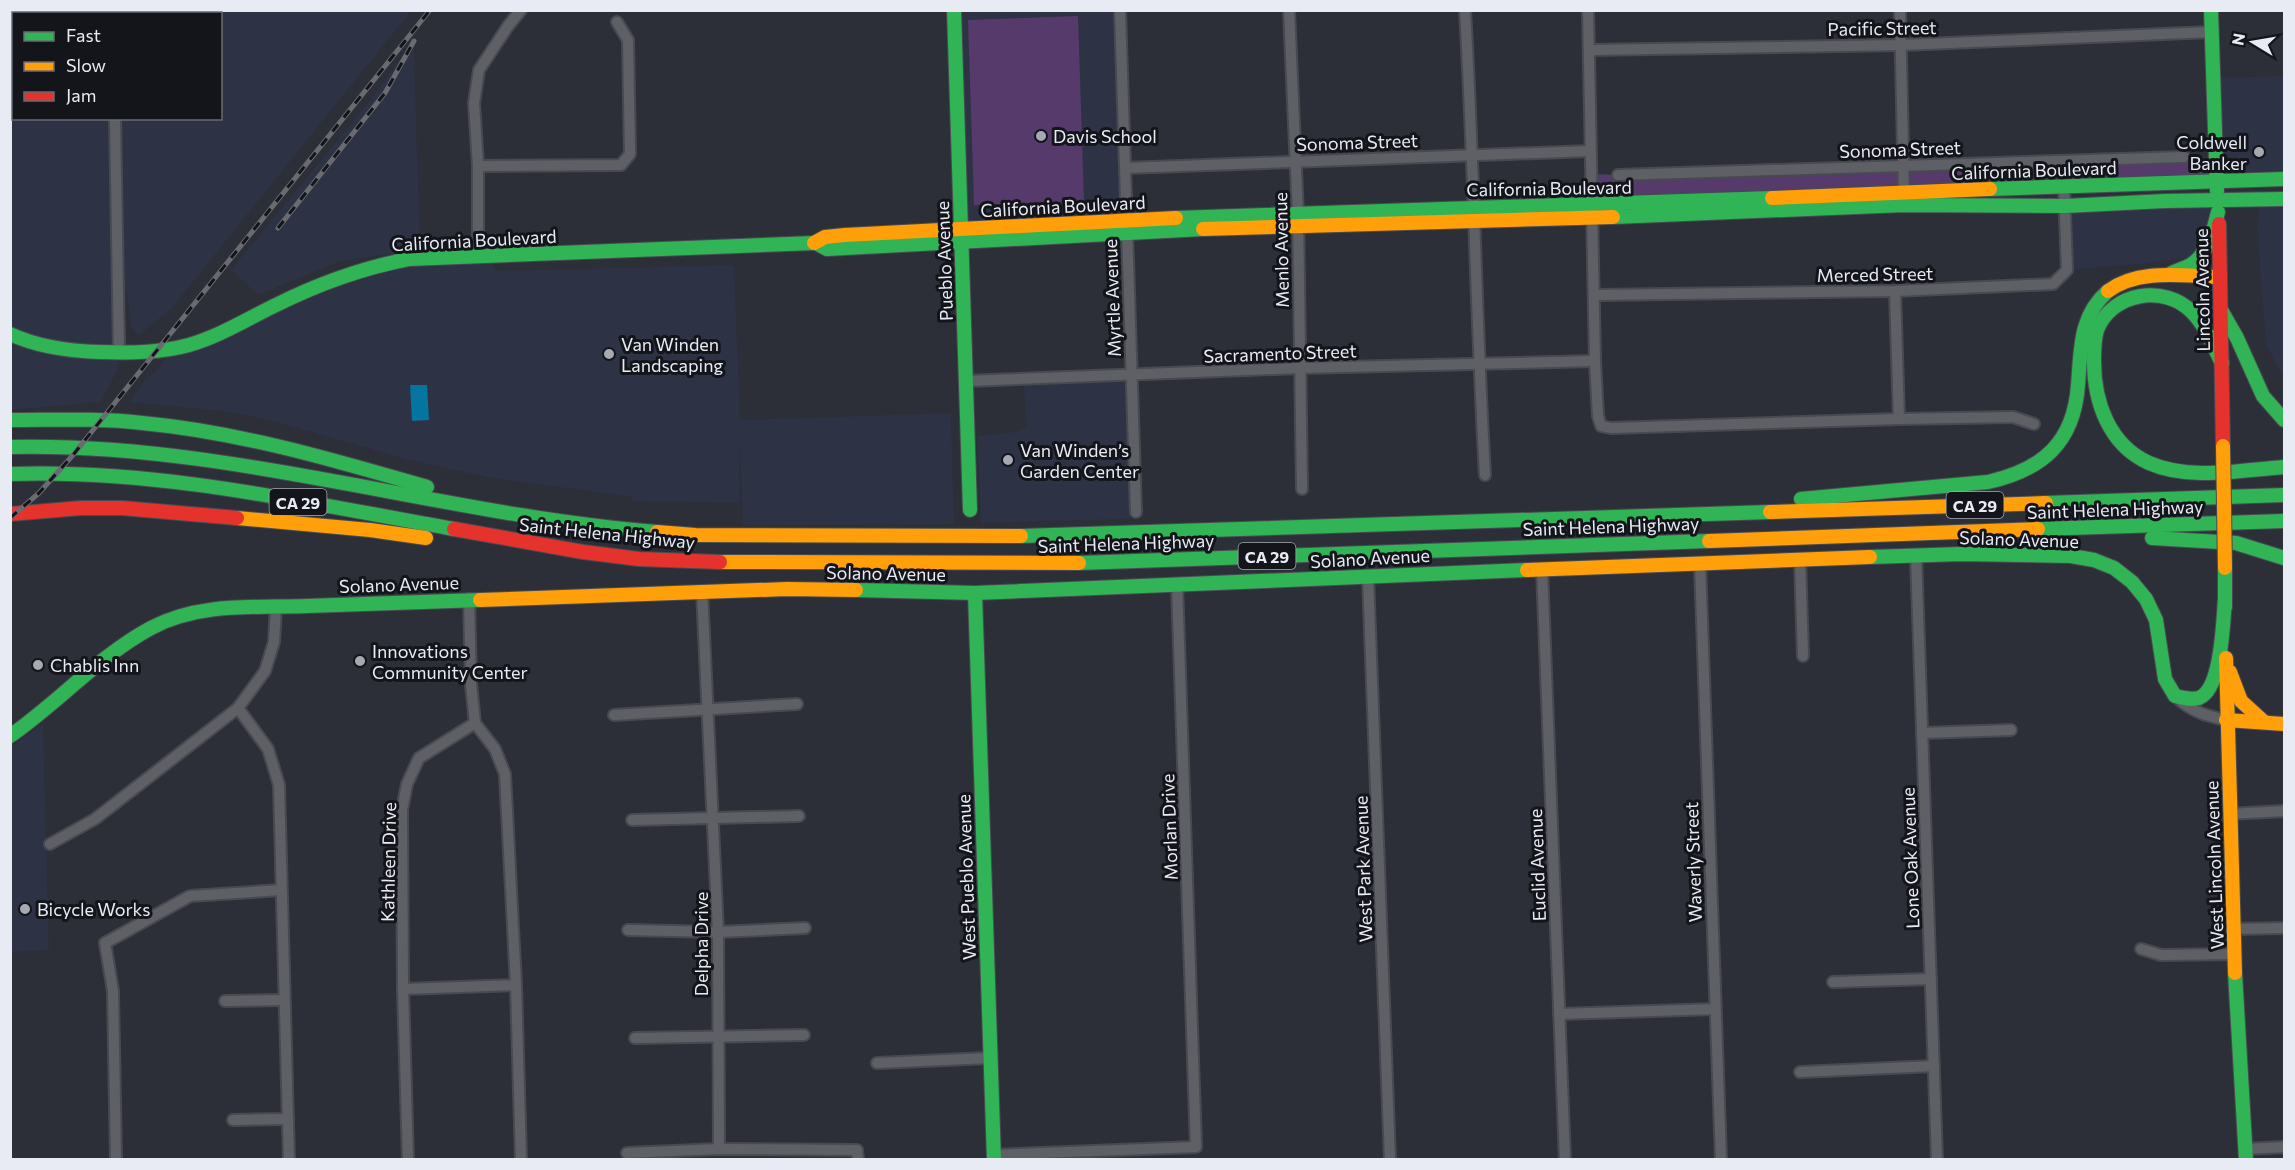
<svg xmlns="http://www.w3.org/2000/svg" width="2295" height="1170" font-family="Commissioner,sans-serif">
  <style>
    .built { fill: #2d3244 }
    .green { fill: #563a6b }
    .water { fill: #0474a1 }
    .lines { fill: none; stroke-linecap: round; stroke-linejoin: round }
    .street-casing { stroke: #484a51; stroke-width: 14 }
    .fast-casing { stroke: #484a51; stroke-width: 16 }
    .slow-casing { stroke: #484a51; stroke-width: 16 }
    .jam-casing { stroke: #484a51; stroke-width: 16 }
    .street { stroke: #5e6066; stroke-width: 10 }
    .fast { stroke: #30b455; stroke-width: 14 }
    .slow { stroke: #ff9f0a; stroke-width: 14 }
    .jam { stroke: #e5322d; stroke-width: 14 }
    .rail-casing { stroke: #696b71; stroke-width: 5 }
    .rail { stroke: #13151b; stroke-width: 3; stroke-dasharray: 9; stroke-linecap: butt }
    .slow-bridge-casing { stroke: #484a51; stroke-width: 16; stroke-linecap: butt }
    .slow-bridge { stroke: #ff9f0a; stroke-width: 14 }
    .poi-dot { fill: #a6a9b2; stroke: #13151b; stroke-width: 2 }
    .labels { text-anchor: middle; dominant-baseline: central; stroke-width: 6; stroke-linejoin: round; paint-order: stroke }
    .shield { fill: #13151b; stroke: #a8abb3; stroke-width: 1.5 }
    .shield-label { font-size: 16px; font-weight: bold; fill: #e8ebf4 }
    .street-label { font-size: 18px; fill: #e8ebf4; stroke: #13151b }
    .poi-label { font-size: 18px; fill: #e8ebf4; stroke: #13151b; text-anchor: start }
  </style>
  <rect width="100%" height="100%" fill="#2c2f37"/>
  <g class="built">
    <polygon points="11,11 12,11 14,118 220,118 220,14 120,14 120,11 411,11 171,309 138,336 131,325 127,295 119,286 118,369 101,402 11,410"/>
    <polygon points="954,11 1120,11 1126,220 960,230"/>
    <polygon points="414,51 420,250 340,261 258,295 231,270 368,103 399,60"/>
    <polygon points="2284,76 2284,179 2216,182 2213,78"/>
    <polygon points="2261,199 2284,199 2284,379 2266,345 2257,229"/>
    <polygon points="2218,200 2202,255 2151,263 2067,270 2065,206"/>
    <polygon points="488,256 495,271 734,265 740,420 951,413 954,524 743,526 740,445 739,503 633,501 632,497 486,477 410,460 277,422 231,412 129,402 144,381 159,368 171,348 360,269"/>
    <polygon points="1126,381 1130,519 981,523 977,436 1015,432 1026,428 1024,385"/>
    <polygon points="43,724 49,950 11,952 10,747"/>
  </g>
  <g class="green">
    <polygon points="1078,16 1084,201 974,205 968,20"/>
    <polygon points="2184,157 2216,158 2216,182 1591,206 1590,174 1618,175"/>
  </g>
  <polygon class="water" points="410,385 427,385 429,420 412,421"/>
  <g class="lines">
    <g class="street-casing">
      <g id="street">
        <polyline points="1120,10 1136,512"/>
        <polyline points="1289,10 1298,215 1302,489"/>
        <path d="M1465,10c9,155 11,310 20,465"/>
        <polyline points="1588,10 1595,361 1598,416 1601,426 1611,428 1899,419 2013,417 2034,424"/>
        <polyline points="1900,10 1904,199"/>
        <polyline points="1589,50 1901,45 2211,32"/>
        <polyline points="115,118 119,352"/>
        <polyline points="478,166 621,165 630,154 628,40 617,22"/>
        <polyline points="1125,168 1590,151"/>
        <polyline points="1618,175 2184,157"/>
        <polyline points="478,256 478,166 474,103 479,70 508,26 521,10"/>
        <polyline points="1895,291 1899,419"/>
        <polyline points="1594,295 1895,291 2053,284 2067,270 2064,186"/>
        <polyline points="966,381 1299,368 1595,361"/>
        <polyline points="1916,556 1937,1160"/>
        <polyline points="1800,559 1803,656"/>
        <polyline points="1700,564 1721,1160"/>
        <polyline points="1542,569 1565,1160"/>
        <polyline points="1368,577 1390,1160"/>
        <polyline points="702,591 718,932 719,1149"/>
        <path d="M2177,698c15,14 30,18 49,22"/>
        <polyline points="238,708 268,749 279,785 289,1160"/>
        <polyline points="614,715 797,704"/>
        <polyline points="475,723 495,749 505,774 516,985 521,1160"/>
        <polyline points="1922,733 2011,730"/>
        <polyline points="2229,814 2284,811"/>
        <polyline points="632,820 799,816"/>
        <polyline points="50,844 95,819 238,708 265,671 274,642 276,607"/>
        <polyline points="2233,929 2284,928"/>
        <polyline points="628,930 718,932 805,928"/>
        <polyline points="2141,949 2161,955 2235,954"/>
        <polyline points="1833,982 1931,979"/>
        <polyline points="403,989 516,985"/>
        <polyline points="225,1001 284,1000"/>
        <polyline points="1559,1014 1715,1009"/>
        <polyline points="635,1038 804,1035"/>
        <polyline points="877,1063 989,1058"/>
        <polyline points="1800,1072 1934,1066"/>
        <polyline points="233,1120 288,1119"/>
        <polyline points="2246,1149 2284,1147"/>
        <polyline points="627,1153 719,1149 857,1150 858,1160"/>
        <polyline points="993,1155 1196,1147 1177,584"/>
        <polyline points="116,1160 113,991 105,943 190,896 281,890"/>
        <polyline points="408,1160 403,989 402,810 407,784 419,758 475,723 471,684 469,599"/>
      </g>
    </g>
    <g class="fast-casing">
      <g id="fast">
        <polyline points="954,10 970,510"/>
        <polyline points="2211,10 2217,191"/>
        <polyline points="1990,189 2284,179"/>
        <polyline points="1613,217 1904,205 2065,206 2165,201 2284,199"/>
        <polyline points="1176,218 1772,198"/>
        <polyline points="816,243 827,249 1203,229"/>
        <path d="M2170,274c7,-4 16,-6 22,-10 17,-12 21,-33 26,-52"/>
        <polyline points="2221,310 2237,338 2263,396 2284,420"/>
        <path d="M10,334c28,13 57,17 89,18 30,1 61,1 90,-7 31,-9 58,-26 87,-40 42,-21 86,-37 133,-46l405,-16"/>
        <path d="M2222,363c-9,-17 -16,-37 -30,-51 -27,-28 -80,-20 -95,18 -3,10 -3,21 -3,31 0,41 15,84 55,102 41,18 92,7 135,4"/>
        <path d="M10,420c44,0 88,-2 132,3 97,9 192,37 285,64"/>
        <path d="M10,447c219,-5 430,68 647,85"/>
        <path d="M10,474c150,-5 297,29 444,55"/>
        <path d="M1801,499l187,-17c54,-12 86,-39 90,-97 3,-35 1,-69 30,-94"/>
        <polyline points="2046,503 2284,495"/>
        <polyline points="2038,529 2284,521"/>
        <polyline points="1021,536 1770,512"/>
        <polyline points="2152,538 2236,543 2284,558"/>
        <path d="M1870,557l92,-3 109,2 23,4 20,8 18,14 14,17 10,21 9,59 10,17c8,2 16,4 24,2 23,-9 24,-77 26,-99"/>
        <polyline points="1079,563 1709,541"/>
        <polyline points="2225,568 2225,607"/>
        <polyline points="856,590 975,593 1527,570"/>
        <polyline points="975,593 994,1160"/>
        <path d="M10,736c49,-34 89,-80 141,-108 48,-26 104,-20 156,-22 58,-2 115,-4 173,-6"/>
        <polyline points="2235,973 2246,1160"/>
      </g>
    </g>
    <g class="slow-casing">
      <g id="slow">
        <polyline points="1772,198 1990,189"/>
        <polyline points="1203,229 1613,217"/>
        <polyline points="814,243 825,237 845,235 1176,218"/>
        <path d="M2108,291c31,-23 75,-15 112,-14"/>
        <polyline points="1770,512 2046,503"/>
        <polyline points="237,518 370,530 426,538"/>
        <polyline points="657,532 695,535 1021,536"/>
        <polyline points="1709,541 2038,529"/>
        <polyline points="720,562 1079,563"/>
        <polyline points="1527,570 1870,557"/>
        <polyline points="480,600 787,589 856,590"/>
        <polyline points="2226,658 2235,973"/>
        <polyline points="2230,672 2241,701 2264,722"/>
        <polyline points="2226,720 2284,724"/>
      </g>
    </g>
    <g class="jam-casing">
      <g id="jam">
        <polyline points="2219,224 2223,446"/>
        <polyline points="10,514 81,508 122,508 237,518"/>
        <polyline points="454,529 583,552 639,559 720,562"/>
      </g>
    </g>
    <use href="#street" class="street"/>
    <use href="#fast" class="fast"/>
    <use href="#slow" class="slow"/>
    <use href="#jam" class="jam"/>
    <g class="rail-casing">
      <g id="rail">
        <polyline points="278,228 385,93 414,41"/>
        <polyline points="10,518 39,493 73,455 430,10"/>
      </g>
    </g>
    <use href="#rail" class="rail"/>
    <g class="slow-bridge-casing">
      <polyline id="slow-bridge" points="2223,446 2225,568"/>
    </g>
    <use href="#slow-bridge" class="slow-bridge"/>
  </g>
  <g class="poi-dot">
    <circle cx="1041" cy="136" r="6"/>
    <circle cx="2259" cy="152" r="6"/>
    <circle cx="609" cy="354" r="6"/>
    <circle cx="1008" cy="460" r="6"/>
    <circle cx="360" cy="661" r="6"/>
    <circle cx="38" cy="665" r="6"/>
    <circle cx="25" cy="909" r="6"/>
  </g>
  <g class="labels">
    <g class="shield">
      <rect x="269.5" y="489" width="57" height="26" rx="4.5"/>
      <rect x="1946.5" y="492" width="57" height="26" rx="4.5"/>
      <rect x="1238.5" y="543" width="57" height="26" rx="4.5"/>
    </g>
    <g class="shield-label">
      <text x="298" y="502">CA 29</text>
      <text x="1975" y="505">CA 29</text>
      <text x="1267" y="556">CA 29</text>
    </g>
    <g class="street-label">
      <text transform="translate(1882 28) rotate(-1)">Pacific Street</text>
      <text transform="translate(1357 142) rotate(-2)">Sonoma Street</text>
      <text transform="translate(1900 149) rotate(-2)">Sonoma Street</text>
      <text transform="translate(2034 170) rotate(-2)">California Boulevard</text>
      <text transform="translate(1549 188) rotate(-1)">California Boulevard</text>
      <text transform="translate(1063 206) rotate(-3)">California Boulevard</text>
      <text transform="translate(474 240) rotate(-3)">California Boulevard</text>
      <text transform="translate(1281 250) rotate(-91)">Menlo Avenue</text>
      <text transform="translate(944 261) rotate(-92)">Pueblo Avenue</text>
      <text transform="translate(1875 274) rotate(-1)">Merced Street</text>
      <text transform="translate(2202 290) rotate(-91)">Lincoln Avenue</text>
      <text transform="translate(1112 298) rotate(-92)">Myrtle Avenue</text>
      <text transform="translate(1280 353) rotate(-2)">Sacramento Street</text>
      <text transform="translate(2115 509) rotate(-2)">Saint Helena Highway</text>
      <text transform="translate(1611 526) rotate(-2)">Saint Helena Highway</text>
      <text transform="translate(607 533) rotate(6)">Saint Helena Highway</text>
      <text transform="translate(2019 539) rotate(2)">Solano Avenue</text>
      <text transform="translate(1126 543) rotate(-2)">Saint Helena Highway</text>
      <text transform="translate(1370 558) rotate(-3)">Solano Avenue</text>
      <text transform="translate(886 573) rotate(1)">Solano Avenue</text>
      <text transform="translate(399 584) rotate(-2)">Solano Avenue</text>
      <text transform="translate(1169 827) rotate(-92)">Morlan Drive</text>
      <text transform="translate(1910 858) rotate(-92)">Lone Oak Avenue</text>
      <text transform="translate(388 862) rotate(-89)">Kathleen Drive</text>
      <text transform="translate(1693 862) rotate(-92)">Waverly Street</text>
      <text transform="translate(1537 865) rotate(-92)">Euclid Avenue</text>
      <text transform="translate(2214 865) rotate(-92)">West Lincoln Avenue</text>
      <text transform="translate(1363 869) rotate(-92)">West Park Avenue</text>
      <text transform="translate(966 877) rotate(-92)">West Pueblo Avenue</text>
      <text transform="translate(701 944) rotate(-90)">Delpha Drive</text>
    </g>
    <g class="poi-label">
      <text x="1053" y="136">Davis School</text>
      <text x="2247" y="142" text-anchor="end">Coldwell<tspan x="2247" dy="21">Banker</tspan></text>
      <text x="621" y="344">Van Winden<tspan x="621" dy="21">Landscaping</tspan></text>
      <text x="1020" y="450">Van Winden’s<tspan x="1020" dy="21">Garden Center</tspan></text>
      <text x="372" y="651">Innovations<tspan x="372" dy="21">Community Center</tspan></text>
      <text x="50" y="665">Chablis Inn</text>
      <text x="37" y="909">Bicycle Works</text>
    </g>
  </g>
  <rect width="2295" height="1170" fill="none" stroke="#e8ebf4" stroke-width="24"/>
  <rect x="12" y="12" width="210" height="108" fill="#13151b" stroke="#686b72" stroke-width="1.5"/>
  <rect x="24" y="32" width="30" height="9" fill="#30b455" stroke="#686b72" stroke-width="1.5"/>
  <text x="66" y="42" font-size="18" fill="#e8ebf4">Fast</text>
  <rect x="24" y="62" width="30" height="9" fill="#ff9f0a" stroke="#686b72" stroke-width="1.5"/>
  <text x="66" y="72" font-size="18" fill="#e8ebf4">Slow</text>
  <rect x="24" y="92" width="30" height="9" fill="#e5322d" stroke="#686b72" stroke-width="1.5"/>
  <text x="66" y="102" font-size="18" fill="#e8ebf4">Jam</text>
  <g transform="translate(2253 42) rotate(281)" stroke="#13151b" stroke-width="4.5" paint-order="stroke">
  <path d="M0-4.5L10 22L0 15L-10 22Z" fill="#e8ebf4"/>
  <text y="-9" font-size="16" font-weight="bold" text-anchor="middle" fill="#e8ebf4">N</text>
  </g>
</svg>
